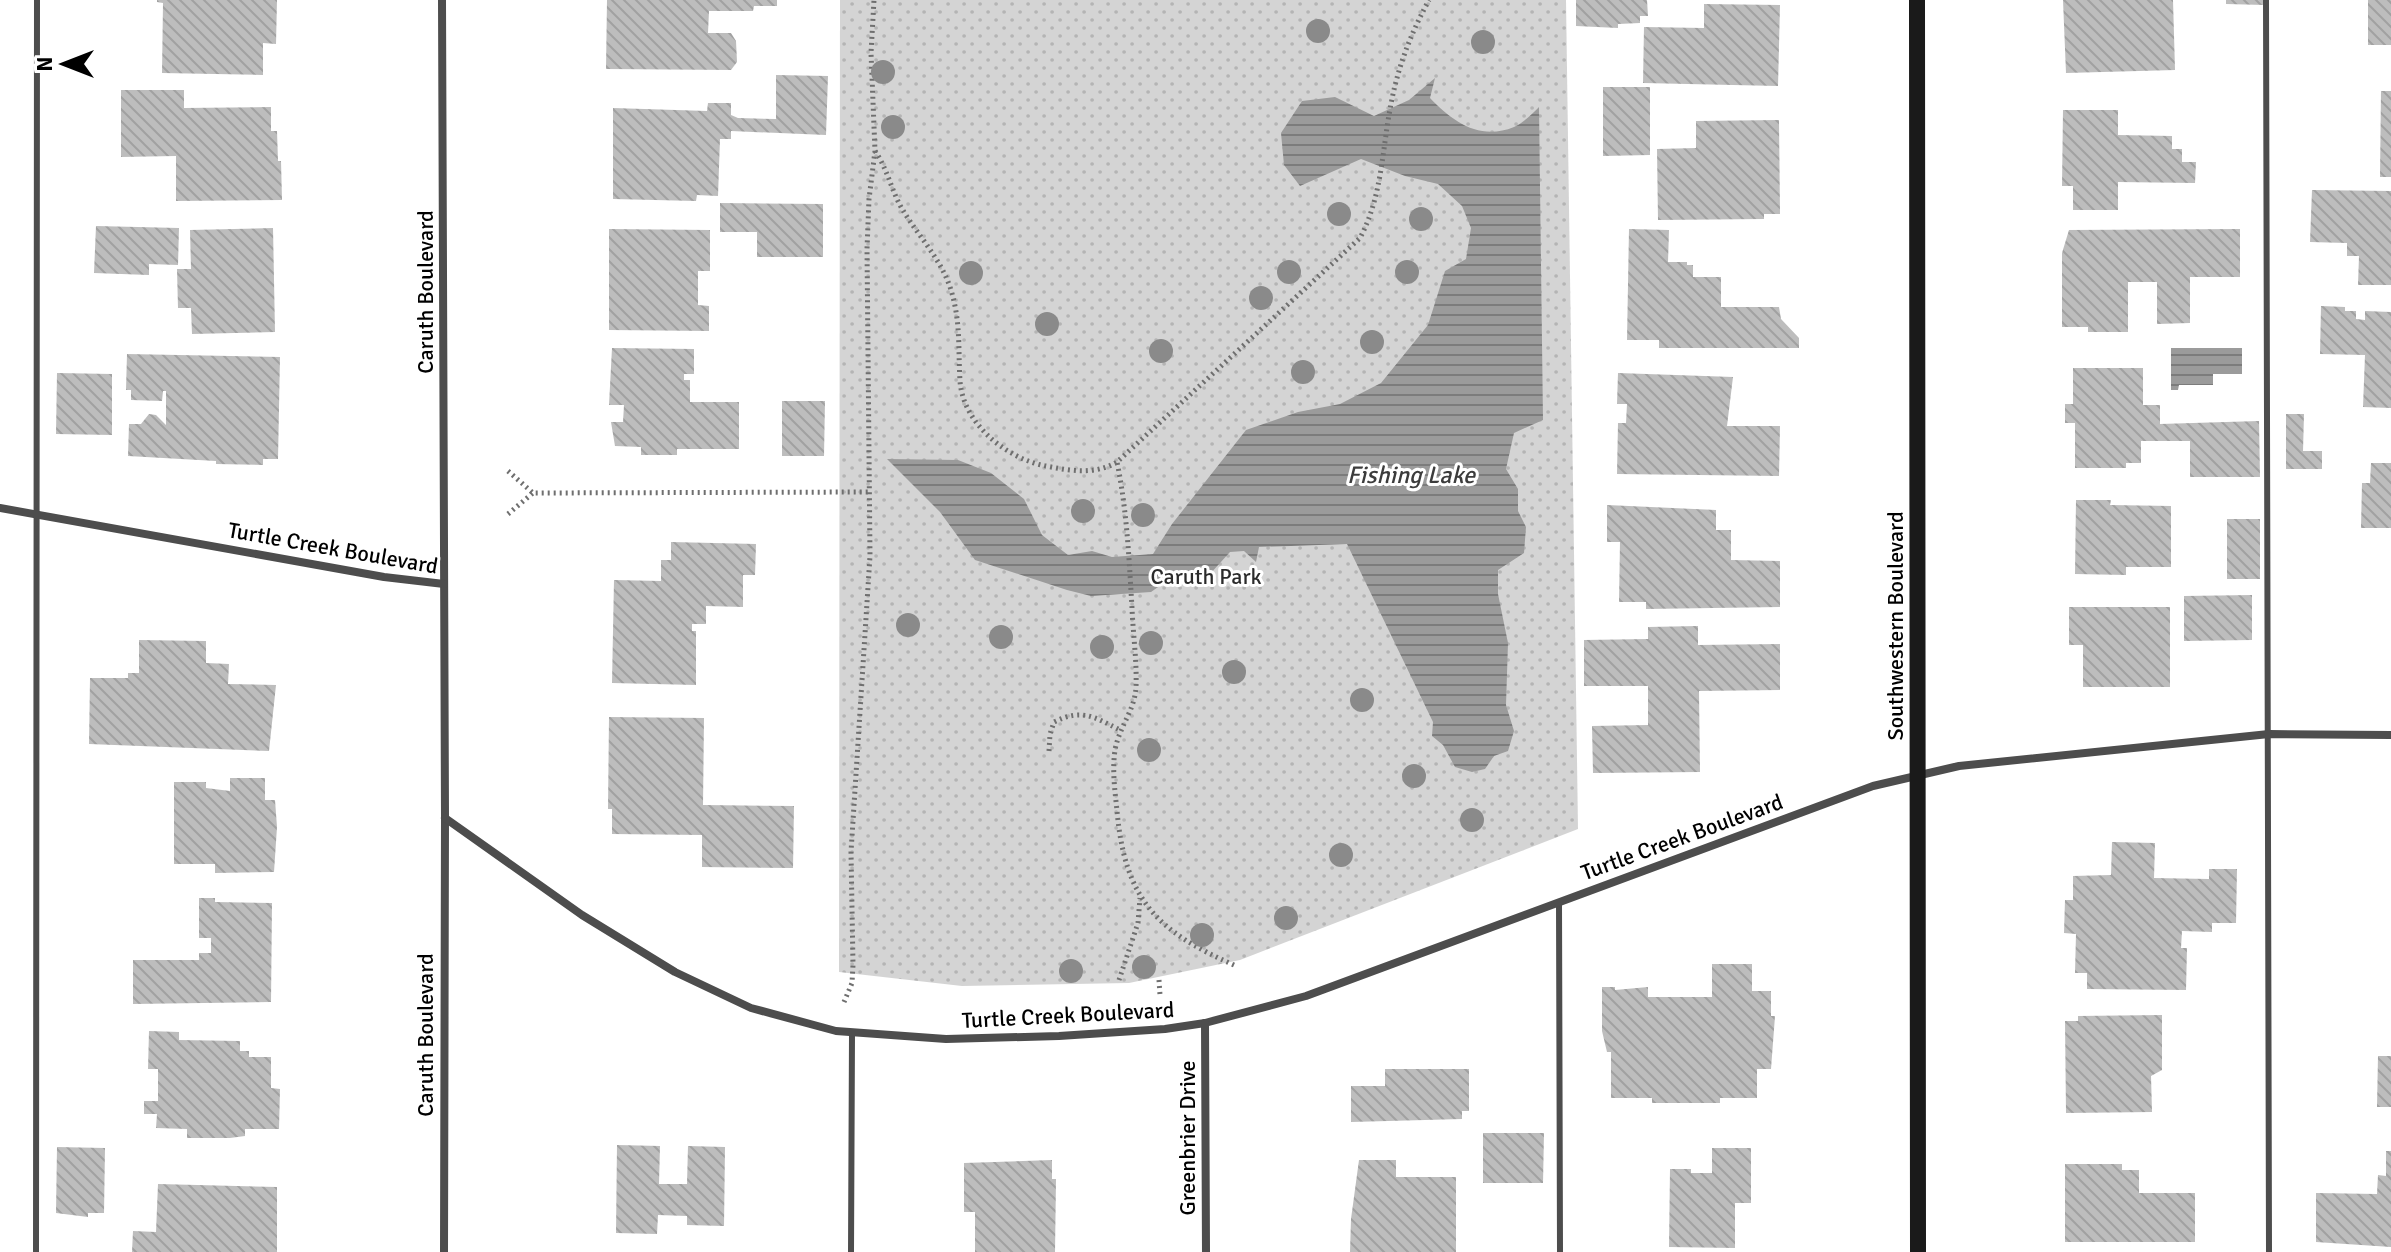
<svg xmlns="http://www.w3.org/2000/svg" width="2391" height="1252" font-family="Signika,sans-serif">
  <style>
    .park { fill: url(#park-dots) }
    .water { fill: url(#water-rules) }
    .building { fill: url(#building-back-hatch) }
    .lines { fill: none; stroke-linecap: round; stroke-linejoin: round }
    .path { stroke: #6f6f6f; stroke-width: 5; stroke-dasharray: 2 4; stroke-linecap: butt }
    .lane { stroke: #4d4d4d; stroke-width: 6 }
    .street { stroke: #4d4d4d; stroke-width: 8 }
    .secondary { stroke: #1a1a1a; stroke-width: 16 }
    .tree { fill: #8a8a8a }
    .labels { text-anchor: middle; dominant-baseline: central; stroke-width: 6; stroke-linejoin: round; paint-order: stroke }
    .street-label { font-size: 22px; fill: #000; stroke: #fff }
    .park-label { font-size: 22px; fill: #2b2b2b; stroke: #fff }
    .water-label { font-size: 24px; font-style: italic; fill: #3c3c3c; stroke: #fff }
  </style>
  <defs>
    <pattern id="park-dots" width="8" height="8" patternUnits="userSpaceOnUse" patternTransform="scale(2)"><rect width="8" height="8" fill="#d4d4d4"/><path d="M2 2h.1M6 6h.1" fill="none" stroke="#b4b4b4" stroke-width="1.8" stroke-linecap="round"/></pattern>
    <pattern id="water-rules" width="6" height="5" patternUnits="userSpaceOnUse" patternTransform="scale(2)"><rect width="6" height="5" fill="#9b9b9b"/><path d="M0 2.5h6" fill="none" stroke="#7c7c7c"/></pattern>
    <pattern id="building-back-hatch" width="6" height="6" patternUnits="userSpaceOnUse" patternTransform="scale(2)"><rect width="6" height="6" fill="#bdbdbd"/><path d="M-1 5l2 2M0 0l6 6M5-1l2 2" fill="none" stroke="#a1a1a1"/></pattern>
  </defs>
  <rect width="100%" height="100%" fill="#fff"/>
  <polygon class="park" points="840,0 1566,0 1578,829 1240,960 1129,983 962,986 839,972"/>
  <g class="water">
    <path d="M1435,78l-5,20c23,24 50,43 84,29 9,-4 18,-13 25,-20l4,313 -29,13 -8,36 12,20v22l8,16 -2,26 -26,17v24l10,49 -2,62 8,26 -6,20 -14,5 -9,13 -13,3 -17,-5 -12,-22 -11,-9 1,-14 -86,-178 -88,3 -3,15 -12,-11 -14,1 -20,22 -39,4 -20,14 -60,4 -24,-6 -92,-30 -35,-48 -53,-53 71,1 33,13 33,26 18,36 26,20 24,-4 20,6 41,-3 19,-30 74,-94 52,-18 42,-8 41,-21 47,-58 17,-54 21,-12 5,-31 -9,-22 -24,-22 -33,-8 -44,-17 -61,27 -16,-21 -3,-32 21,-32 33,-4 39,19 35,-16z"/>
    <polygon points="2171,348 2242,348 2242,374 2213,374 2213,385 2179,385 2178,390 2171,390"/>
  </g>
  <g class="building">
    <polygon points="157,0 277,0 276,44 263,43 263,75 162,73 163,3 157,2"/>
    <polygon points="607,0 777,0 777,6 754,6 753,11 709,11 708,33 731,33 736,41 737,62 731,70 606,69"/>
    <polygon points="1576,0 1647,0 1648,16 1640,16 1640,23 1618,24 1618,28 1576,26"/>
    <polygon points="2063,0 2173,0 2175,70 2066,73"/>
    <polygon points="2226,0 2264,0 2264,5 2226,4"/>
    <rect x="2368" y="0" width="23" height="45"/>
    <polygon points="1704,4 1780,5 1778,86 1643,83 1644,27 1704,28"/>
    <polygon points="776,75 828,76 826,135 731,131 731,139 720,139 718,196 697,195 696,201 613,199 613,108 707,111 708,103 731,103 731,115 738,118 776,119"/>
    <polygon points="1603,87 1650,87 1650,155 1603,156"/>
    <polygon points="121,90 184,90 184,108 271,107 271,131 277,131 278,161 281,161 282,200 176,201 176,156 121,157"/>
    <polygon points="2381,91 2391,91 2391,177 2380,177"/>
    <polygon points="2063,110 2118,110 2118,135 2172,136 2172,149 2182,149 2182,162 2196,162 2195,183 2118,182 2118,210 2073,210 2073,186 2062,186"/>
    <polygon points="1779,120 1780,214 1764,214 1764,219 1658,220 1657,149 1696,148 1696,121"/>
    <polygon points="2312,190 2391,191 2391,285 2358,285 2359,256 2347,256 2347,243 2310,242"/>
    <polygon points="720,203 823,204 823,257 757,257 757,232 720,232"/>
    <polygon points="96,226 179,228 178,265 149,264 149,275 94,273"/>
    <polygon points="273,228 275,332 192,334 191,308 178,308 177,269 191,269 190,230"/>
    <polygon points="609,229 710,230 710,271 698,271 698,305 709,306 709,331 609,330"/>
    <polygon points="1629,229 1669,230 1668,262 1687,262 1687,265 1693,265 1693,277 1721,277 1721,307 1779,307 1781,319 1799,338 1799,348 1659,348 1659,340 1627,340"/>
    <polygon points="2240,229 2240,277 2190,277 2190,323 2157,324 2157,282 2128,282 2128,332 2088,332 2088,327 2062,327 2062,253 2069,230"/>
    <polygon points="2321,306 2345,307 2345,311 2356,311 2356,319 2365,320 2365,311 2391,312 2391,408 2363,407 2365,355 2320,354"/>
    <polygon points="612,348 694,349 694,374 684,374 684,380 690,380 690,402 739,402 739,449 677,449 677,455 641,455 641,447 615,446 611,422 623,422 624,405 609,405"/>
    <polygon points="127,354 280,357 278,459 263,459 263,465 216,464 216,461 128,456 129,424 141,424 149,414 156,415 166,425 166,391 163,391 162,401 131,400 131,390 126,390"/>
    <polygon points="2073,368 2143,368 2143,405 2160,405 2160,424 2259,421 2260,477 2190,477 2190,441 2141,441 2141,463 2126,463 2126,468 2075,468 2075,423 2065,423 2065,404 2073,404"/>
    <polygon points="57,373 112,374 112,435 56,434"/>
    <polygon points="1618,373 1733,377 1727,426 1780,426 1779,476 1617,474 1618,423 1626,423 1627,404 1617,404"/>
    <polygon points="782,401 825,401 824,456 782,456"/>
    <polygon points="2286,414 2304,414 2303,451 2322,451 2322,469 2286,469"/>
    <polygon points="2371,463 2391,463 2391,528 2361,528 2362,483 2370,483"/>
    <polygon points="2076,500 2111,500 2110,505 2171,506 2171,567 2126,567 2126,575 2075,574"/>
    <polygon points="1607,505 1716,510 1716,530 1731,530 1731,560 1780,561 1780,607 1646,609 1646,602 1619,602 1620,542 1607,542"/>
    <rect x="2227" y="519" width="33" height="60"/>
    <polygon points="671,542 756,544 755,575 743,575 743,607 706,606 706,624 692,624 692,631 696,631 696,685 612,683 614,580 661,581 661,560 671,560"/>
    <polygon points="2252,595 2252,640 2184,641 2184,596"/>
    <polygon points="2069,607 2170,607 2170,687 2083,687 2083,645 2069,645"/>
    <polygon points="1698,626 1698,645 1780,644 1780,690 1699,691 1700,772 1593,773 1592,726 1648,725 1648,686 1584,686 1584,640 1648,639 1648,627"/>
    <polygon points="139,640 206,641 206,663 229,664 228,684 276,685 269,751 89,744 90,678 128,678 128,673 139,673"/>
    <polygon points="609,717 704,718 703,805 794,806 793,868 702,867 702,835 612,834 612,809 608,809"/>
    <polygon points="230,778 265,778 265,800 275,800 277,827 274,872 215,873 215,864 174,864 174,782 206,782 206,788 230,791"/>
    <polygon points="2112,842 2155,843 2154,878 2209,879 2209,869 2237,869 2236,923 2212,923 2212,932 2182,931 2181,948 2187,948 2186,990 2087,989 2087,973 2075,973 2076,934 2064,933 2065,900 2073,900 2073,876 2111,875"/>
    <polygon points="199,898 215,898 215,902 272,903 271,1002 133,1004 133,960 199,960 199,953 211,953 211,938 199,938"/>
    <polygon points="1712,964 1752,964 1752,991 1771,991 1771,1016 1775,1016 1771,1069 1757,1069 1757,1098 1720,1098 1720,1103 1652,1103 1652,1098 1611,1098 1611,1052 1607,1052 1602,1031 1602,987 1615,987 1615,990 1648,987 1648,997 1712,997"/>
    <polygon points="2162,1015 2162,1070 2151,1076 2152,1112 2066,1113 2065,1021 2078,1021 2078,1016"/>
    <polygon points="149,1031 179,1032 179,1040 240,1041 240,1051 249,1051 249,1057 271,1057 271,1088 280,1089 279,1129 245,1129 245,1136 230,1138 187,1138 187,1129 156,1128 157,1114 144,1114 144,1101 158,1101 158,1069 148,1069"/>
    <polygon points="2378,1056 2391,1056 2391,1107 2377,1107"/>
    <polygon points="1385,1069 1469,1069 1469,1111 1462,1111 1462,1119 1351,1122 1351,1086 1385,1086"/>
    <polygon points="1483,1133 1544,1133 1543,1183 1483,1183"/>
    <polygon points="617,1145 660,1146 659,1184 687,1184 688,1146 725,1147 724,1226 687,1225 687,1216 658,1215 657,1234 616,1233"/>
    <polygon points="57,1147 105,1148 104,1213 88,1213 88,1217 56,1213"/>
    <polygon points="1712,1148 1751,1148 1751,1203 1735,1203 1735,1248 1669,1247 1670,1169 1691,1169 1691,1173 1712,1173"/>
    <polygon points="2386,1151 2391,1151 2391,1247 2316,1242 2316,1193 2377,1194 2378,1175 2386,1176"/>
    <polygon points="1052,1160 1052,1179 1056,1179 1055,1252 975,1252 975,1212 964,1212 964,1163"/>
    <polygon points="1359,1160 1396,1160 1396,1177 1456,1177 1456,1252 1350,1252 1351,1219"/>
    <polygon points="2065,1164 2122,1164 2122,1170 2139,1170 2139,1193 2195,1193 2195,1242 2065,1242"/>
    <polygon points="158,1184 277,1187 277,1252 132,1252 133,1231 156,1232"/>
  </g>
  <g class="lines">
    <g class="path">
      <path d="M875,151c12,17 16,38 26,56 16,28 40,51 50,83 10,33 7,59 9,91 3,43 47,78 86,85 25,5 49,9 71,-4"/>
      <polyline points="508,471 533,493 871,492"/>
      <polyline points="508,514 533,493"/>
      <path d="M1049,751l1,-17 4,-12c28,-14 40,-5 66,8"/>
      <path d="M1234,965c-78,-34 -109,-66 -117,-154 -2,-20 -5,-40 -2,-61 4,-23 20,-40 21,-63 1,-26 -3,-53 -4,-79 -3,-50 -5,-97 -15,-146l243,-224c23,-43 22,-92 32,-139 7,-35 20,-68 37,-99"/>
      <polyline points="1119,980 1138,923 1140,898"/>
      <polyline points="1159,980 1160,995"/>
      <polyline points="844,1002 852,983 853,965 851,852 870,556 867,249 869,199 875,151 871,53 874,0"/>
    </g>
    <g class="lane">
      <polyline points="2266,0 2269,1252"/>
      <polyline points="1559,902 1560,1252"/>
      <polyline points="36,1252 37,0"/>
      <polyline points="851,1252 852,1034"/>
    </g>
    <g class="street">
      <polyline points="442,0 445,818 444,1252"/>
      <polyline points="0,508 384,577 444,584"/>
      <polyline points="445,818 582,915 675,972 751,1008 836,1031 946,1039 1059,1036 1165,1029 1205,1023 1306,996 1873,786 1959,766 2269,734 2391,735"/>
      <polyline points="1205,1023 1206,1252"/>
    </g>
    <polyline class="secondary" points="1917,0 1918,1252"/>
  </g>
  <g class="tree">
    <circle cx="1318" cy="31" r="12"/>
    <circle cx="1483" cy="42" r="12"/>
    <circle cx="883" cy="72" r="12"/>
    <circle cx="893" cy="127" r="12"/>
    <circle cx="1339" cy="214" r="12"/>
    <circle cx="1421" cy="219" r="12"/>
    <circle cx="1289" cy="272" r="12"/>
    <circle cx="1407" cy="272" r="12"/>
    <circle cx="971" cy="273" r="12"/>
    <circle cx="1261" cy="298" r="12"/>
    <circle cx="1047" cy="324" r="12"/>
    <circle cx="1372" cy="342" r="12"/>
    <circle cx="1161" cy="351" r="12"/>
    <circle cx="1303" cy="372" r="12"/>
    <circle cx="1083" cy="511" r="12"/>
    <circle cx="1143" cy="515" r="12"/>
    <circle cx="908" cy="625" r="12"/>
    <circle cx="1001" cy="637" r="12"/>
    <circle cx="1151" cy="643" r="12"/>
    <circle cx="1102" cy="647" r="12"/>
    <circle cx="1234" cy="672" r="12"/>
    <circle cx="1362" cy="700" r="12"/>
    <circle cx="1149" cy="750" r="12"/>
    <circle cx="1414" cy="776" r="12"/>
    <circle cx="1472" cy="820" r="12"/>
    <circle cx="1341" cy="855" r="12"/>
    <circle cx="1286" cy="918" r="12"/>
    <circle cx="1202" cy="935" r="12"/>
    <circle cx="1144" cy="967" r="12"/>
    <circle cx="1071" cy="971" r="12"/>
  </g>
  <g class="labels">
    <g class="street-label">
      <text transform="translate(425 292) rotate(-90)">Caruth Boulevard</text>
      <text transform="translate(333 548) rotate(10)">Turtle Creek Boulevard</text>
      <text transform="translate(1895 626) rotate(-90)">Southwestern Boulevard</text>
      <text transform="translate(1682 837) rotate(-20)">Turtle Creek Boulevard</text>
      <text transform="translate(1068 1015) rotate(-3)">Turtle Creek Boulevard</text>
      <text transform="translate(425 1035) rotate(-90)">Caruth Boulevard</text>
      <text transform="translate(1187 1138) rotate(-90)">Greenbrier Drive</text>
    </g>
    <g class="park-label">
      <text x="1206" y="576">Caruth Park</text>
    </g>
    <g class="water-label">
      <text x="1411" y="475">Fishing Lake</text>
    </g>
  </g>
  <g transform="translate(64 64) rotate(270)" stroke="#ffffff" stroke-width="6" paint-order="stroke">
  <path d="M0-6L14 30L0 20L-14 30Z" fill="#000000"/>
  <text y="-12" font-size="22" font-weight="bold" text-anchor="middle" fill="#000000">N</text>
  </g>
</svg>
